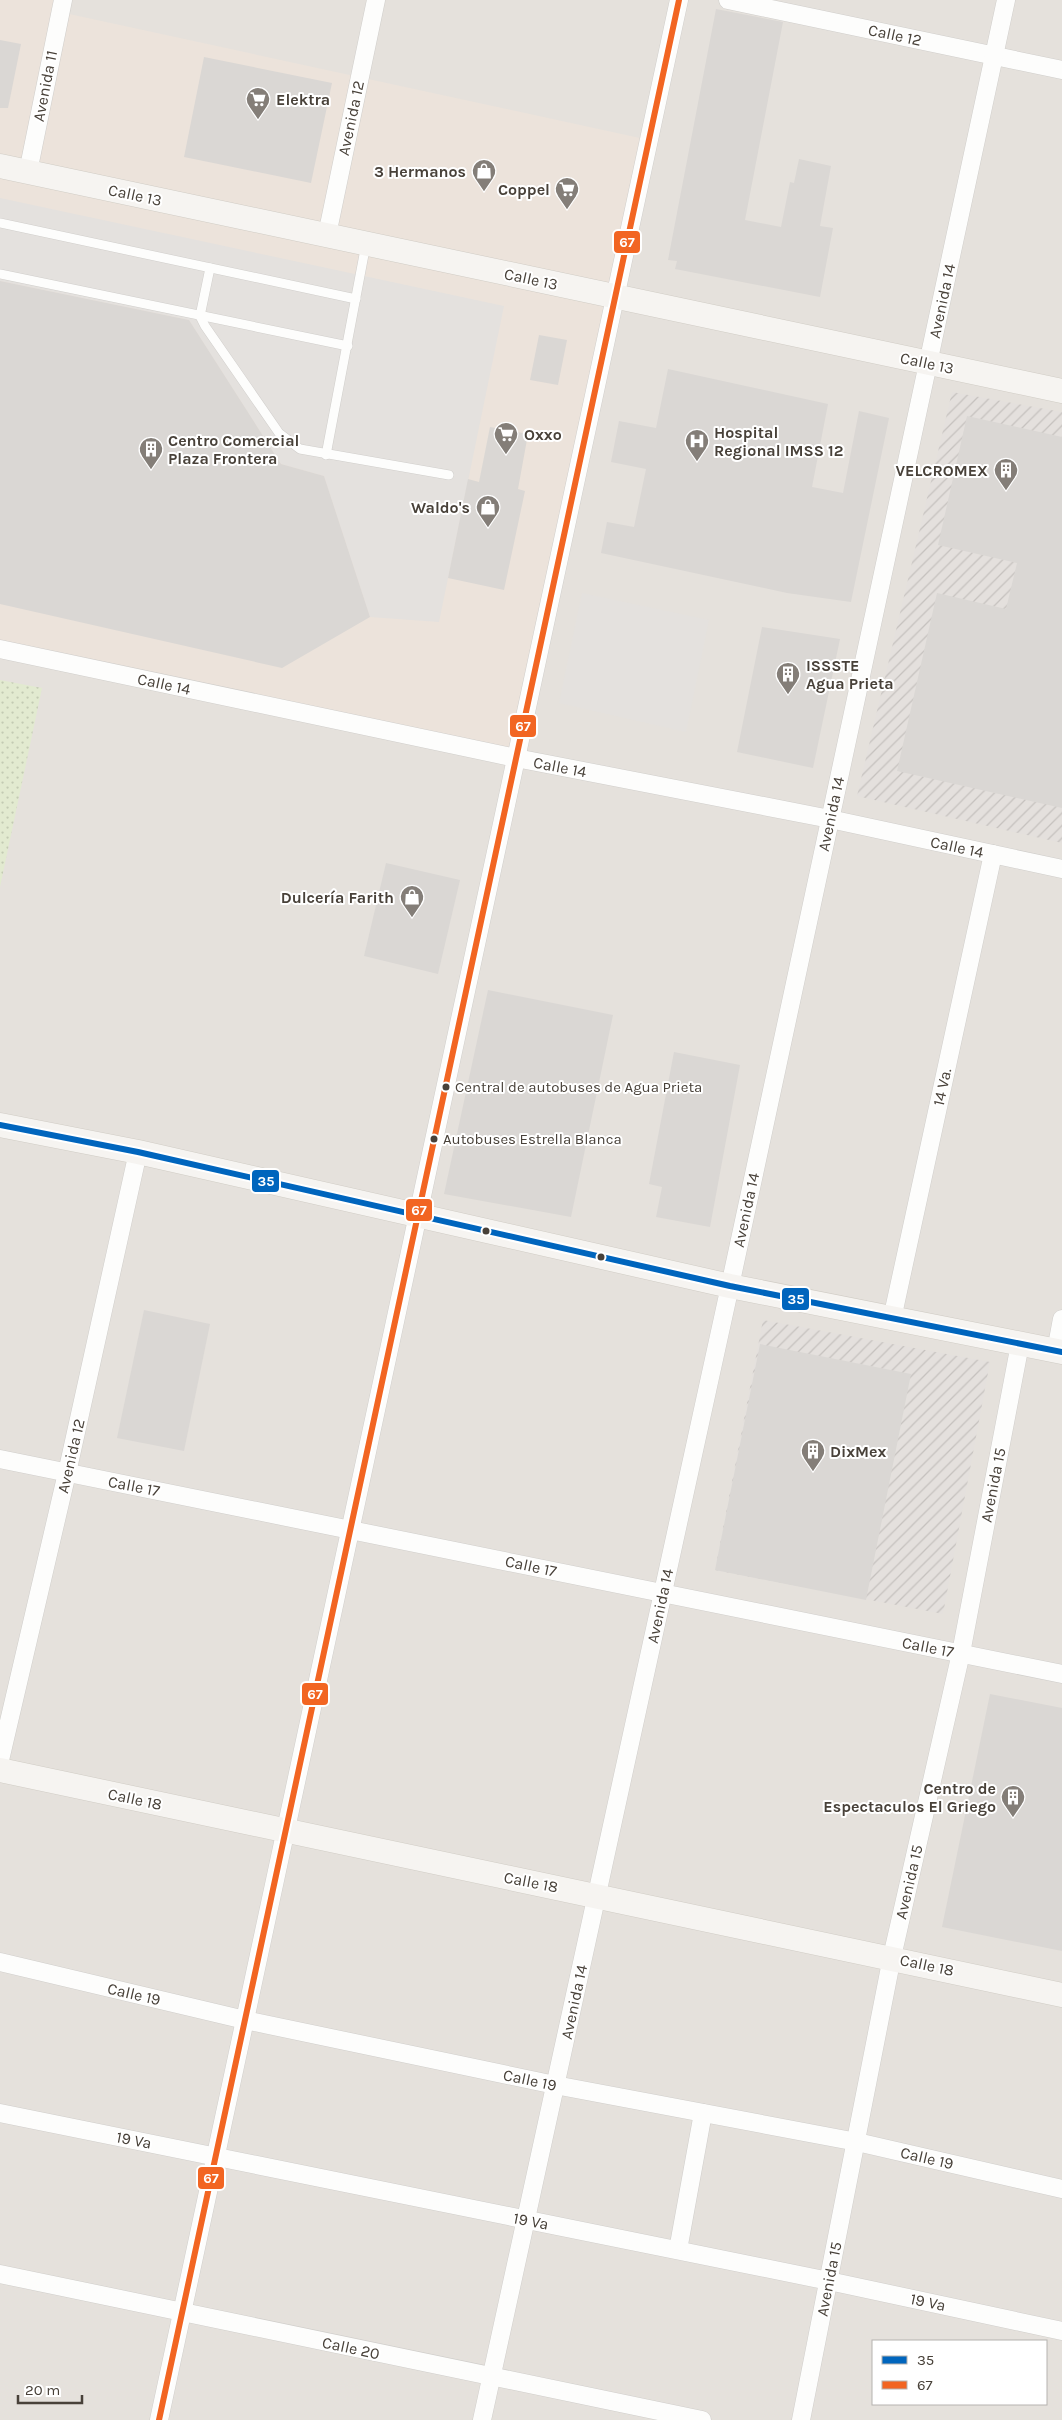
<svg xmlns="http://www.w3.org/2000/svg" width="1062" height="2420" font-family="Karla,sans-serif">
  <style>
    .residential { fill: #e5e1dc; fill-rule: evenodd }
    .commercial { fill: #ece3db }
    .industrial { fill: url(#industrial-furrows) }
    .grass { fill: url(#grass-dots) }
    .parking { fill: #e4e1de }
    .building { fill: #dad7d4 }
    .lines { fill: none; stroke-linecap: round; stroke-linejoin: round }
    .lane-casing { stroke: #d0cecb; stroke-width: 10 }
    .street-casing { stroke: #d0cecb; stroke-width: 19 }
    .secondary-casing { stroke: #d0ccc5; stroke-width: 25 }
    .lane { stroke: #fdfdfc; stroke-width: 9 }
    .street { stroke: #fdfdfc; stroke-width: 18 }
    .secondary { stroke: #f6f4f1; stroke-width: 24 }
    .bus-1-casing { stroke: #fff; stroke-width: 10 }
    .bus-2-casing { stroke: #fff; stroke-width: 10 }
    .bus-1 { stroke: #0065bd; stroke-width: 6 }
    .bus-2 { stroke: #f26522; stroke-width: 6 }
    .bus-dot { fill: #484139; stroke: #fff; stroke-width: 2 }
    .labels { text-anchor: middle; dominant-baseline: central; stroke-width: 4; stroke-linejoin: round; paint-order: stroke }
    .bus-label { font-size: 15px; fill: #484139; stroke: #fff; text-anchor: start }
    .street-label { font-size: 16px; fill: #484139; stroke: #fff }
    .poi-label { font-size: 16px; font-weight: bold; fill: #484139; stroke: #fff; text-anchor: start }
    .line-badge { stroke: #fff; stroke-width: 2 }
    .badge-label { font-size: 14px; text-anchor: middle; font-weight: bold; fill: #fff }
  </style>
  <defs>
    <pattern id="industrial-furrows" width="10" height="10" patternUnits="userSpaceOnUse" patternTransform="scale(1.25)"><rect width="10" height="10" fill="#e4e0dd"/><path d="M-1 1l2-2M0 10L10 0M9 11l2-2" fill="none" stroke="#c5c1be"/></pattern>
    <pattern id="grass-dots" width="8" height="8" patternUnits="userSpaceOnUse" patternTransform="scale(1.25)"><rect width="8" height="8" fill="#e2ead0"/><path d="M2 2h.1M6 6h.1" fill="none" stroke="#c3cab3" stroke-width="1.8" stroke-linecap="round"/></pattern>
  </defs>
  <rect width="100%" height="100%" fill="#f2f0ed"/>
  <path class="residential" d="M0,0h1062v2420h-1062zM873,2341h173v63h-173z"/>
  <polygon class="commercial" points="0,0 63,0 60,12 649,140 516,758 0,649"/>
  <g class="industrial">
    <polygon points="952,392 1062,412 1062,843 857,796"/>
    <polygon points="763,1320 990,1362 943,1614 715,1570"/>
  </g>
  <polygon class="grass" points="0,680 42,688 0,887"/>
  <g class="parking">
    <polygon points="0,198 504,306 439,622 370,617 324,476 281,464 189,320 0,281"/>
    <polygon points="582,593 709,620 686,732 559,703"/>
  </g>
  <g class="building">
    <polygon points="716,9 783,22 745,220 781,227 790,182 794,183 799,159 831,166 820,226 833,228 820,297 675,269 677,261 668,260"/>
    <polygon points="0,40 21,44 8,108 0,108"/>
    <polygon points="204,57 332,83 311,183 184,157"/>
    <polygon points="0,281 189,320 281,464 324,476 370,617 282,668 0,604"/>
    <polygon points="539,335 567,340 558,385 530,380"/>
    <polygon points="668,369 828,404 812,487 843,493 859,411 889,418 851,602 787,593 601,553 607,522 634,527 646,469 611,462 619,421 656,428"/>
    <polygon points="967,416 1062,437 1062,808 897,771 937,593 1006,609 1017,563 938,545"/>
    <polygon points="490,427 528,434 518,489 525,491 504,590 448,578 468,479 479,482"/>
    <polygon points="762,627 840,639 813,768 737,752"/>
    <polygon points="386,863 460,880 438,974 364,956"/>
    <polygon points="488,990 613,1015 571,1217 444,1194"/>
    <polygon points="674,1052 740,1065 710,1227 656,1217 662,1187 649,1184"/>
    <polygon points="144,1310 210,1324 184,1451 117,1438"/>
    <polygon points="760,1344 911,1374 866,1600 715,1570"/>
    <polygon points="990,1694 1062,1708 1062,1951 942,1927"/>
  </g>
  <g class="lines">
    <g class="lane-casing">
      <g id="lane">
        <polyline points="0,223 356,299"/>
        <polyline points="210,268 200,316 205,326 279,433 300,449 449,475"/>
        <polyline points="0,274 348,346"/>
        <polyline points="326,455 366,244"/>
      </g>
    </g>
    <g class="street-casing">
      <g id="street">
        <polyline points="728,0 1062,70"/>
        <polyline points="28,172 63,0"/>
        <polyline points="327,235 376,0"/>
        <polyline points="0,649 516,758 830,819 1062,869"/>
        <polyline points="892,1319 993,854"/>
        <polyline points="1056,1351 1062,1319"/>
        <polyline points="0,1459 1062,1674"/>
        <polyline points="0,1760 67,1473 138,1152"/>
        <polyline points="0,1962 245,2020 555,2085 857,2142 1062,2189"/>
        <polyline points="0,2113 829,2281 1062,2331"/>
        <polyline points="678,2250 703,2113"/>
        <polyline points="0,2274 702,2420"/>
        <polyline points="159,2420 679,0"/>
        <polyline points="482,2420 730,1286 1006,0"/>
        <polyline points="801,2420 892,1957 961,1653 1020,1344"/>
      </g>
    </g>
    <g class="secondary-casing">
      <g id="secondary">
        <polyline points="0,166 1062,391"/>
        <polyline points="0,1125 138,1152 730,1286 1062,1352"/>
        <polyline points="0,1770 1062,1995"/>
      </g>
    </g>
    <use href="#lane" class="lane"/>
    <use href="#street" class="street"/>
    <use href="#secondary" class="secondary"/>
    <g class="bus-1-casing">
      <polyline id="bus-1" points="0,1125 138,1152 730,1286 1062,1352"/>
    </g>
    <g class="bus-2-casing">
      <polyline id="bus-2" points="159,2420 679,0"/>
    </g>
    <use href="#bus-1" class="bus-1"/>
    <use href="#bus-2" class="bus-2"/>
  </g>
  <defs>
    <g id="supermarket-pin" transform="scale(1.25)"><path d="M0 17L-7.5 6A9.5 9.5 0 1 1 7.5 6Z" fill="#847e78" stroke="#fff"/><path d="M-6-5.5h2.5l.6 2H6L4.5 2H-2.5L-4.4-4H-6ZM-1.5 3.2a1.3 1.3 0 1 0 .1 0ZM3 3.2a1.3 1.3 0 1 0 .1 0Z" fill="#fff"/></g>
    <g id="shop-pin" transform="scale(1.25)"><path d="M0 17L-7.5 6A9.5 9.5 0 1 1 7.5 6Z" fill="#847e78" stroke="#fff"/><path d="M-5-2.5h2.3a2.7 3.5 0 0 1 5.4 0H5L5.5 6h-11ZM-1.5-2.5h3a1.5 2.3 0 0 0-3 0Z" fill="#fff"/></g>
    <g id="hospital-pin" transform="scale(1.25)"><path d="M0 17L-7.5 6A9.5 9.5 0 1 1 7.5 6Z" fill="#847e78" stroke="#fff"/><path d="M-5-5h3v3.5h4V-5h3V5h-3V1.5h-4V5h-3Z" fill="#fff"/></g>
    <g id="building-pin" transform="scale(1.25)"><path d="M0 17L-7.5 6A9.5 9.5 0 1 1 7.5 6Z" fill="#847e78" stroke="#fff"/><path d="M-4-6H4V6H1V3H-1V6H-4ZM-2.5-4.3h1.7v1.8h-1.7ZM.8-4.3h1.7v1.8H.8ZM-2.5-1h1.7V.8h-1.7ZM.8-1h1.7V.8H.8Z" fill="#fff"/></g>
  </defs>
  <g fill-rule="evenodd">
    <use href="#supermarket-pin" x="258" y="99"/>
    <use href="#shop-pin" x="484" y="171"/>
    <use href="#supermarket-pin" x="567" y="189"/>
    <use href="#supermarket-pin" x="506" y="434"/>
    <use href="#hospital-pin" x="697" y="441"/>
    <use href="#building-pin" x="151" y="449"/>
    <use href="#building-pin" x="1006" y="470"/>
    <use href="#shop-pin" x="488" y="507"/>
    <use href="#building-pin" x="788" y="674"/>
    <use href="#shop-pin" x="412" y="897"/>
    <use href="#building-pin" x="813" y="1451"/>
    <use href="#building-pin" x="1013" y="1797"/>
  </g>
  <g class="bus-dot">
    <circle cx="446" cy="1087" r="4.5"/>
    <circle cx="434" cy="1139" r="4.5"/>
    <circle cx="486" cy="1231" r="4.5"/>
    <circle cx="601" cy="1257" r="4.5"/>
  </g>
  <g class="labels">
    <g class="bus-label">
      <text x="455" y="1087">Central de autobuses de Agua Prieta</text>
      <text x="443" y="1139">Autobuses Estrella Blanca</text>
    </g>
    <g class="street-label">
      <text transform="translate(895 35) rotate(12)">Calle 12</text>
      <text transform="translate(45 86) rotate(-79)">Avenida 11</text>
      <text transform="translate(351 118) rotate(-78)">Avenida 12</text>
      <text transform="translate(135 195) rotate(12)">Calle 13</text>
      <text transform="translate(531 279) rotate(12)">Calle 13</text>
      <text transform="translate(942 301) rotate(-78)">Avenida 14</text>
      <text transform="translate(927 363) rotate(12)">Calle 13</text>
      <text transform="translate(164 684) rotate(12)">Calle 14</text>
      <text transform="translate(560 767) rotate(11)">Calle 14</text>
      <text transform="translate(831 814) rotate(-78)">Avenida 14</text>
      <text transform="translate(957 847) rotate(12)">Calle 14</text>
      <text transform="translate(942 1087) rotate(-78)">14 Va.</text>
      <text transform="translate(746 1210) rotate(-78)">Avenida 14</text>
      <text transform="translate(71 1456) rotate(-77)">Avenida 12</text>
      <text transform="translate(993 1485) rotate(-79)">Avenida 15</text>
      <text transform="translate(134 1486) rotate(11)">Calle 17</text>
      <text transform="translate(531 1566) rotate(12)">Calle 17</text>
      <text transform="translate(660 1606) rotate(-78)">Avenida 14</text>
      <text transform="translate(928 1647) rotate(11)">Calle 17</text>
      <text transform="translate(135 1799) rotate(12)">Calle 18</text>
      <text transform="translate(531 1882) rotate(11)">Calle 18</text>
      <text transform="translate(909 1882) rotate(-77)">Avenida 15</text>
      <text transform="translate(927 1965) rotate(12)">Calle 18</text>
      <text transform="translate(134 1994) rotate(13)">Calle 19</text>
      <text transform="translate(574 2002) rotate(-78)">Avenida 14</text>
      <text transform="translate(530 2080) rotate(12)">Calle 19</text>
      <text transform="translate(134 2140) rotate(11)">19 Va</text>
      <text transform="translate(927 2158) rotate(13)">Calle 19</text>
      <text transform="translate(531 2221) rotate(11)">19 Va</text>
      <text transform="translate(829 2279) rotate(-79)">Avenida 15</text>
      <text transform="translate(928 2302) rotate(12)">19 Va</text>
      <text transform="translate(351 2348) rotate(12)">Calle 20</text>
    </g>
    <g class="poi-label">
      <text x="276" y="99">Elektra</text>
      <text x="466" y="171" text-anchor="end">3 Hermanos</text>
      <text x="550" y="189" text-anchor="end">Coppel</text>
      <text x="714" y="432">Hospital<tspan x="714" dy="18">Regional IMSS 12</tspan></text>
      <text x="524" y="434">Oxxo</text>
      <text x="168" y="440">Centro Comercial<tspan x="168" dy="18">Plaza Frontera</tspan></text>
      <text x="988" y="470" text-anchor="end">VELCROMEX</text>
      <text x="470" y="507" text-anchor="end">Waldo's</text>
      <text x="806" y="665">ISSSTE<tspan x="806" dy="18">Agua Prieta</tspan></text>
      <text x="394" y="897" text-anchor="end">Dulcería Farith</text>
      <text x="830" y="1451">DixMex</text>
      <text x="996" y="1788" text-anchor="end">Centro de<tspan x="996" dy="18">Espectaculos El Griego</tspan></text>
    </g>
  </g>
  <g class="line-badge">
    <rect x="613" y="230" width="28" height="24" rx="5" fill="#f26522"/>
    <rect x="509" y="714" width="28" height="24" rx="5" fill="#f26522"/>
    <rect x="251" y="1169" width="29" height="24" rx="5" fill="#0065bd"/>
    <rect x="405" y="1198" width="28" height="24" rx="5" fill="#f26522"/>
    <rect x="781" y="1287" width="29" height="24" rx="5" fill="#0065bd"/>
    <rect x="301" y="1682" width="28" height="24" rx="5" fill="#f26522"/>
    <rect x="197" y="2166" width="28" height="24" rx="5" fill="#f26522"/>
  </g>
  <g class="badge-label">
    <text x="627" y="247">67</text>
    <text x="523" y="731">67</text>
    <text x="266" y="1186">35</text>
    <text x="419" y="1215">67</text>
    <text x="796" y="1304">35</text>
    <text x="315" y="1699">67</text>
    <text x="211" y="2183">67</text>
  </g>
  <rect x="872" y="2340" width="175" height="65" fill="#ffffff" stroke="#b6b3b0"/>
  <rect x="882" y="2356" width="25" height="8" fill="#0065bd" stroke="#b6b3b0"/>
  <text x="917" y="2365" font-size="15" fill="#484139">35</text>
  <rect x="882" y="2381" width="25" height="8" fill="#f26522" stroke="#b6b3b0"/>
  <text x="917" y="2390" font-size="15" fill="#484139">67</text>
  <path d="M18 2395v8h64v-8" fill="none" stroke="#484139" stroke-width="2.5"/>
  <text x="25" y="2395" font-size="15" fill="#484139" stroke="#ffffff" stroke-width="4" paint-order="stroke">20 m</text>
</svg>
